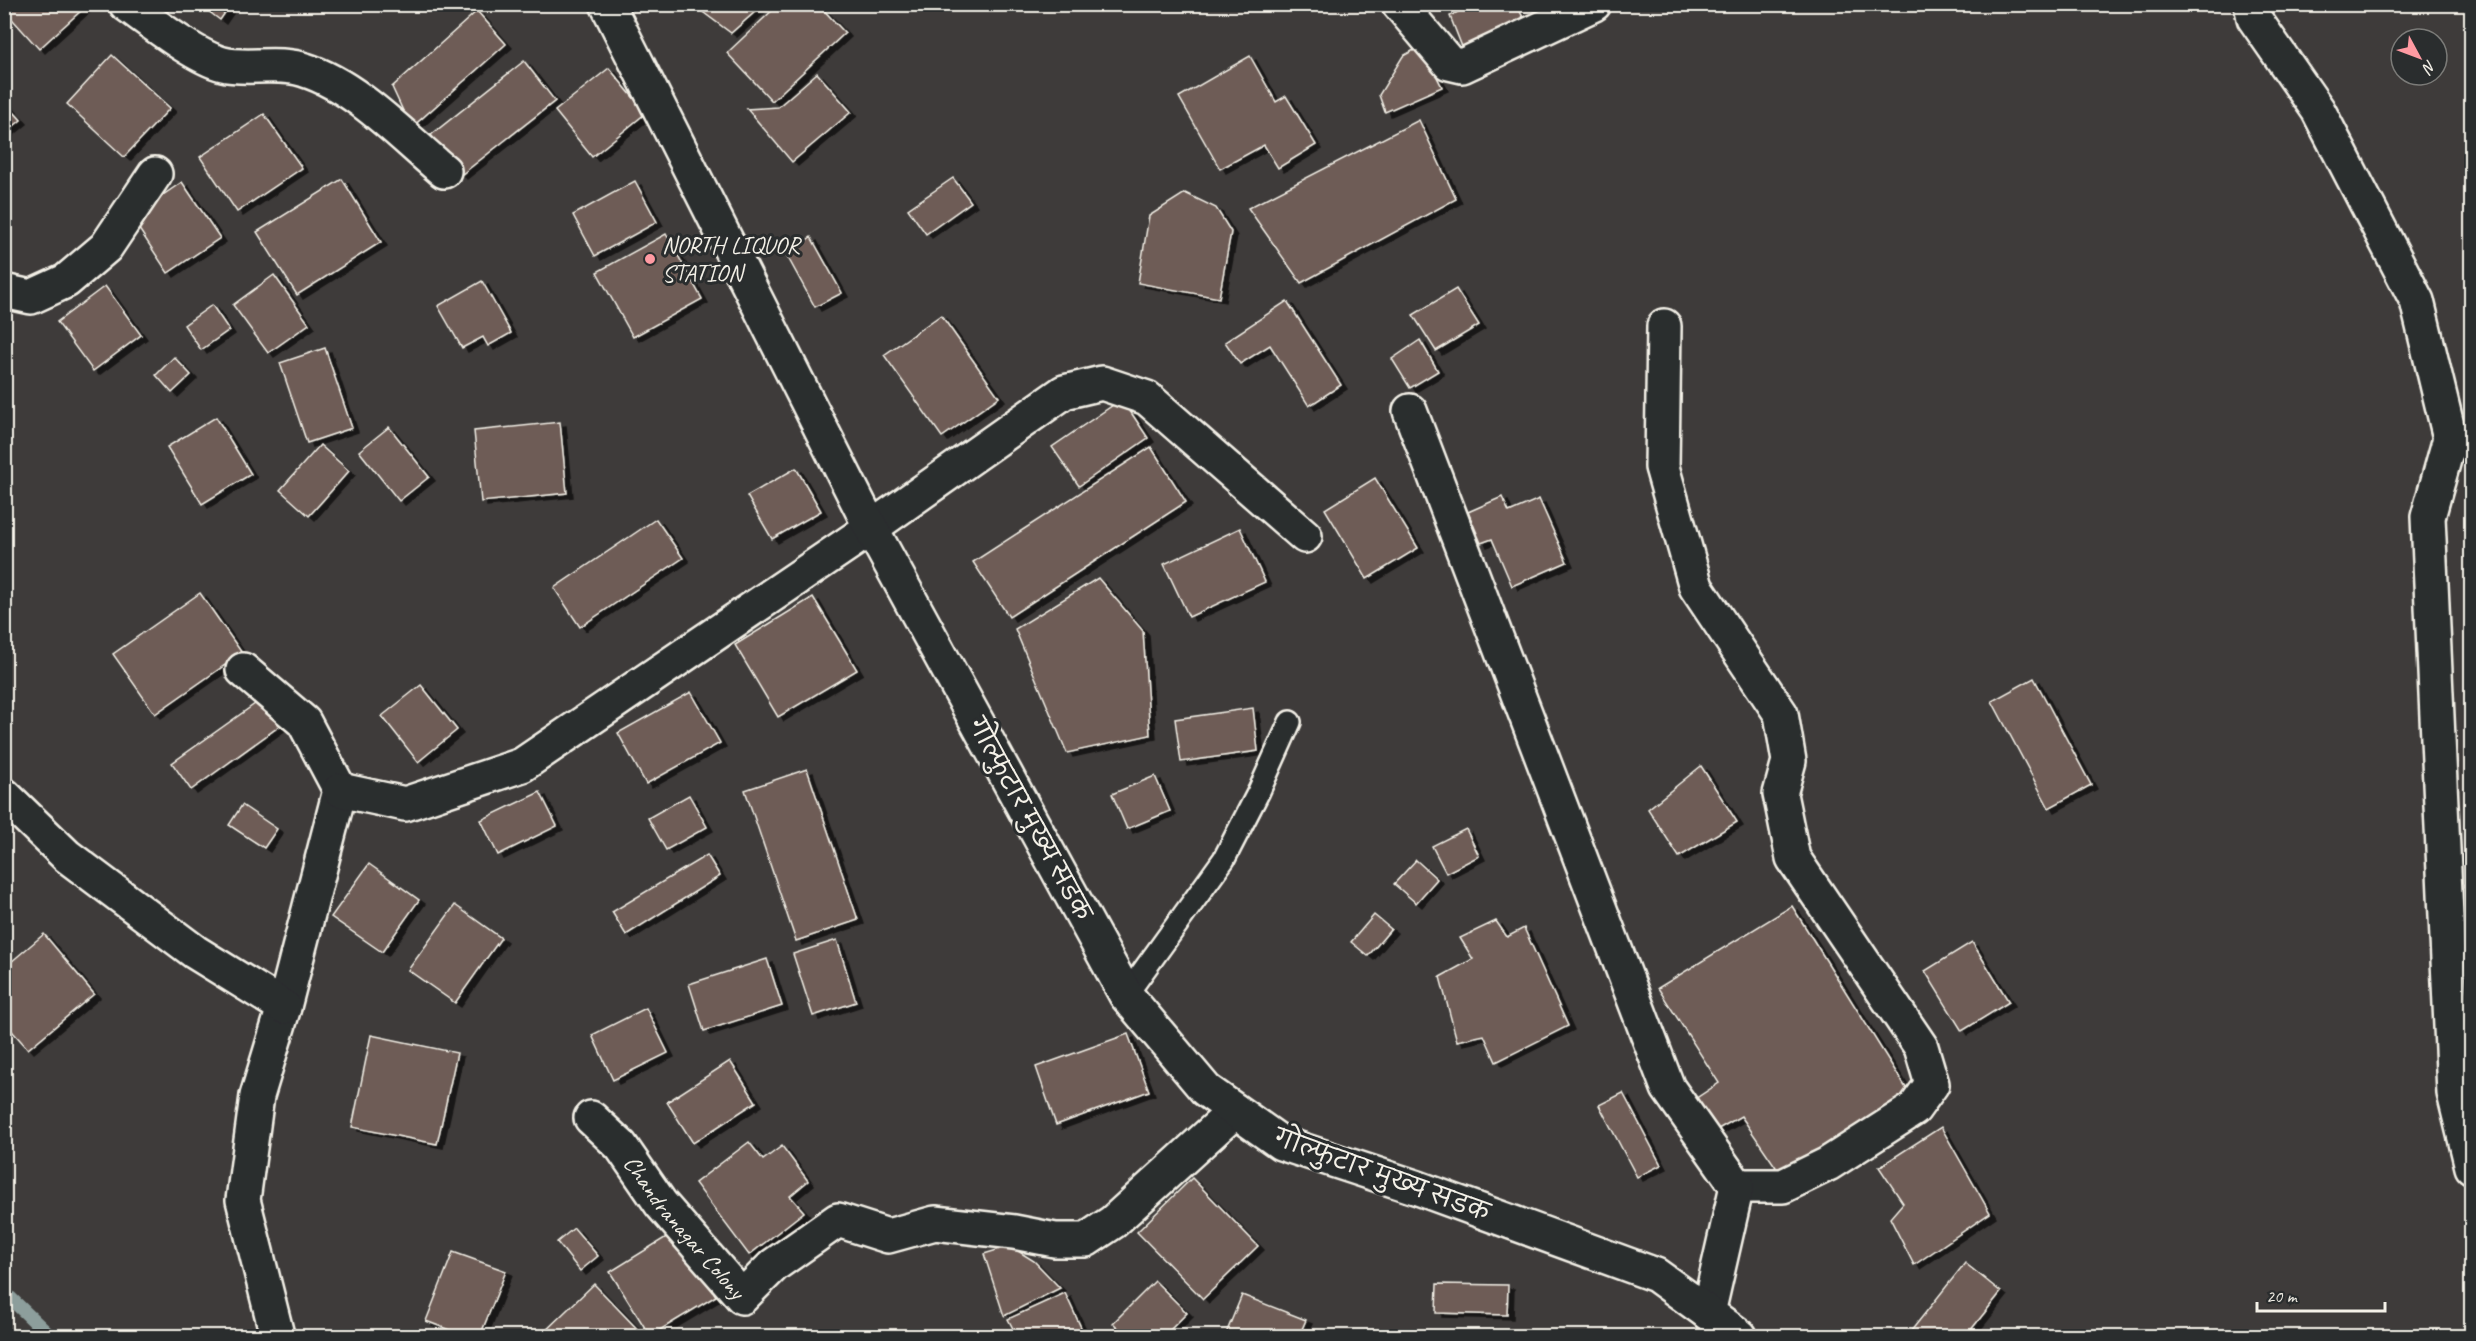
<svg xmlns="http://www.w3.org/2000/svg" width="2476" height="1341" font-family="Caveat,'Playpen Sans Deva',sans-serif">
  <style>
    .lines { fill: none; stroke-linecap: round; stroke-linejoin: round }
    .stream { stroke: #8d9e9c; stroke-width: 14 }
    .building { fill: #6e5c56; stroke: #f4f1e8; stroke-width: 1.5; filter: url(#shadow) }
    .lane-casing { stroke: #f4f1e8; stroke-width: 26 }
    .street-casing { stroke: #f4f1e8; stroke-width: 38 }
    .secondary-casing { stroke: #f4f1e8; stroke-width: 38 }
    .lane { stroke: #2a2d2e; stroke-width: 21 }
    .street { stroke: #2a2d2e; stroke-width: 33 }
    .secondary { stroke: #2a2d2e; stroke-width: 33 }
    .poi-dot { fill: #ff9aa2; stroke: #2a2d2e; stroke-width: 2 }
    .labels { text-anchor: middle; dominant-baseline: central; stroke-width: 6; stroke-linejoin: round; paint-order: stroke }
    .poi-label { font-size: 24px; fill: #f4f1e8; stroke: #2a2d2e; text-anchor: start }
    .street-label { font-size: 24px; fill: #f4f1e8; stroke: #2a2d2e }
  </style>
  <defs>
    <filter id="shadow"><feDropShadow dx="6" dy="4" stdDeviation="0" flood-color="#0009"/></filter>
  </defs>
  <rect width="100%" height="100%" fill="#3e3b3a"/>
  <filter id="ink" filterUnits="userSpaceOnUse"><feTurbulence type="fractalNoise" baseFrequency=".0167" numOctaves="2"/><feDisplacementMap in="SourceGraphic" scale="12" xChannelSelector="R" yChannelSelector="G"/><feConvolveMatrix kernelMatrix="1 2 1 2 8 2 1 2 1" color-interpolation-filters="sRGB"/></filter>
  <g filter="url(#ink)">
    <g class="lines">
      <polyline class="stream" points="4,1292 50,1336"/>
    </g>
    <g class="building">
      <polygon points="4,4 81,4 84,8 39,49 4,10"/>
      <polygon points="199,4 231,4 220,20"/>
      <polygon points="692,4 764,4 731,33"/>
      <polygon points="779,4 818,4 845,33 772,101 727,53"/>
      <polygon points="1473,4 1516,4 1526,23 1466,57 1450,16"/>
      <polygon points="477,11 506,44 411,128 392,87"/>
      <polygon points="1421,46 1442,87 1385,112 1379,95 1403,56"/>
      <polygon points="112,55 170,108 124,157 67,104"/>
      <polygon points="1250,56 1276,102 1286,96 1316,145 1278,168 1264,145 1220,169 1179,97"/>
      <polygon points="524,61 555,101 461,175 431,135"/>
      <polygon points="609,68 646,113 592,157 555,111"/>
      <polygon points="817,73 851,112 792,162 747,109 778,107"/>
      <polygon points="4,101 21,120 4,134"/>
      <polygon points="264,114 302,168 237,212 200,157"/>
      <polygon points="1419,120 1456,199 1301,283 1248,208"/>
      <polygon points="953,178 971,202 926,234 908,209"/>
      <polygon points="342,179 381,242 297,295 257,232"/>
      <polygon points="635,181 657,222 595,256 573,215"/>
      <polygon points="182,182 220,238 168,273 131,217"/>
      <polygon points="1185,193 1216,208 1231,232 1219,298 1138,283 1149,216"/>
      <polygon points="666,234 702,299 633,337 597,272"/>
      <polygon points="811,237 842,293 815,307 786,254"/>
      <polygon points="274,275 309,324 268,353 233,305"/>
      <polygon points="482,281 511,333 488,346 483,337 462,348 438,306"/>
      <polygon points="105,286 141,335 93,371 57,322"/>
      <polygon points="1456,289 1479,325 1436,351 1413,315"/>
      <polygon points="1287,301 1341,385 1309,406 1270,345 1240,364 1225,342"/>
      <polygon points="212,305 229,330 201,350 184,325"/>
      <polygon points="941,315 999,397 942,437 884,355"/>
      <polygon points="1420,340 1438,371 1410,388 1392,359"/>
      <polygon points="325,348 352,428 307,443 280,363"/>
      <polygon points="174,357 191,375 172,393 156,375"/>
      <polygon points="1122,399 1148,438 1079,486 1052,447"/>
      <polygon points="216,417 251,474 202,504 167,447"/>
      <polygon points="560,422 567,493 481,502 474,431"/>
      <polygon points="389,427 429,477 399,501 359,451"/>
      <polygon points="320,445 349,471 309,516 280,490"/>
      <polygon points="1151,447 1186,502 1009,617 973,562"/>
      <polygon points="796,468 821,511 772,539 747,496"/>
      <polygon points="1375,478 1418,548 1367,579 1325,509"/>
      <polygon points="1502,497 1509,512 1539,499 1567,562 1512,586 1492,539 1481,543 1468,512"/>
      <polygon points="656,519 683,558 580,627 554,588"/>
      <polygon points="1240,528 1265,582 1189,617 1164,564"/>
      <polygon points="1098,578 1143,631 1150,735 1067,753 1015,629"/>
      <polygon points="200,593 242,653 155,714 113,654"/>
      <polygon points="813,597 857,670 778,717 735,645"/>
      <polygon points="2034,678 2091,785 2049,808 1992,701"/>
      <polygon points="421,685 457,730 418,762 382,716"/>
      <polygon points="691,692 720,743 646,784 618,733"/>
      <polygon points="262,699 281,725 191,790 172,763"/>
      <polygon points="1253,708 1258,751 1181,762 1175,719"/>
      <polygon points="1701,766 1737,822 1679,857 1648,809"/>
      <polygon points="807,769 858,920 796,941 745,790"/>
      <polygon points="1155,776 1170,811 1127,829 1112,794"/>
      <polygon points="540,792 557,826 498,855 481,820"/>
      <polygon points="689,795 707,827 666,850 648,818"/>
      <polygon points="242,805 277,829 264,848 229,825"/>
      <polygon points="1466,829 1479,856 1446,873 1432,846"/>
      <polygon points="707,855 720,876 626,935 612,912"/>
      <polygon points="1416,860 1437,879 1416,903 1394,884"/>
      <polygon points="369,864 419,900 382,952 331,917"/>
      <polygon points="455,905 501,938 455,1003 408,970"/>
      <polygon points="1792,906 1911,1096 1784,1179 1741,1116 1711,1133 1692,1101 1719,1083 1658,988"/>
      <polygon points="1374,915 1391,929 1368,956 1351,942"/>
      <polygon points="1496,921 1507,937 1524,928 1568,1026 1496,1062 1484,1035 1457,1041 1440,977 1473,959 1460,938"/>
      <polygon points="44,934 94,994 28,1049 4,1022 4,968"/>
      <polygon points="837,940 856,1002 813,1016 793,954"/>
      <polygon points="1972,942 2009,1002 1962,1031 1925,971"/>
      <polygon points="767,959 782,1006 704,1031 689,984"/>
      <polygon points="646,1008 668,1053 613,1080 592,1035"/>
      <polygon points="1128,1034 1149,1091 1056,1125 1036,1067"/>
      <polygon points="371,1035 457,1053 437,1144 352,1127"/>
      <polygon points="730,1061 756,1102 693,1143 667,1102"/>
      <polygon points="1623,1093 1661,1165 1637,1177 1599,1105"/>
      <polygon points="1941,1127 1990,1213 1914,1265 1890,1218 1903,1203 1879,1167"/>
      <polygon points="749,1142 763,1160 782,1146 808,1181 790,1196 804,1212 749,1255 695,1183"/>
      <polygon points="1192,1178 1258,1246 1203,1299 1137,1232"/>
      <polygon points="574,1228 598,1256 580,1271 557,1242"/>
      <polygon points="676,1231 716,1296 650,1336 610,1272"/>
      <polygon points="1010,1246 1034,1261 1060,1288 1004,1316 984,1254"/>
      <polygon points="453,1252 506,1271 480,1336 465,1336 426,1321"/>
      <polygon points="1965,1263 2001,1292 1966,1336 1907,1336"/>
      <polygon points="1155,1281 1187,1313 1164,1336 1127,1336 1113,1323"/>
      <polygon points="594,1284 644,1336 540,1336"/>
      <polygon points="1437,1284 1508,1285 1507,1315 1436,1313"/>
      <polygon points="1065,1293 1085,1336 1017,1336 1008,1319"/>
      <polygon points="1242,1295 1306,1320 1299,1336 1225,1336"/>
    </g>
    <g class="lines">
      <g class="lane-casing">
        <polyline id="lane" points="1126,995 1224,859 1259,791 1290,722"/>
      </g>
      <g class="street-casing">
        <g id="street">
          <path d="M126,4c24,17 69,53 97,60 22,6 56,-3 82,6 51,16 98,67 139,101"/>
          <polyline points="1399,4 1449,63 1462,66 1594,4"/>
          <polyline points="2251,4 2254,18 2318,110 2417,301 2450,438 2428,517 2454,1093 2472,1167"/>
          <polyline points="4,291 31,297 66,281 106,247 155,174"/>
          <polyline points="1664,326 1662,467 1696,587 1781,714 1789,761 1780,794 1793,858 1921,1047 1932,1084 1914,1109 1828,1164 1783,1186 1737,1186"/>
          <polyline points="1410,411 1668,1088 1737,1186 1708,1313"/>
          <polyline points="243,670 304,722 340,790 284,1007 257,1096 243,1200 277,1335"/>
          <polyline points="340,790 405,804 522,765 871,528 1064,392 1102,383 1147,398 1305,536"/>
          <polyline points="4,795 67,856 195,952 284,1007"/>
          <path id="s1" d="M591,1118l30,28 40,58 81,93 32,-32 64,-45 50,16 47,-13 79,9 41,8h31l27,-18 122,-111"/>
        </g>
      </g>
      <g class="secondary-casing">
        <polyline id="secondary" points="607,4 871,528 1126,995 1206,1090 1281,1143 1418,1188 1656,1275 1740,1336"/>
      </g>
      <use href="#lane" class="lane"/>
      <use href="#street" class="street"/>
      <use href="#secondary" class="secondary"/>
    </g>
  </g>
  <circle class="poi-dot" cx="650" cy="259" r="6"/>
  <g class="labels">
    <g class="poi-label">
      <text x="662" y="245">NORTH LIQUOR<tspan x="662" dy="28">STATION</tspan></text>
    </g>
    <g class="street-label">
      <text transform="translate(1030 819) rotate(61)">गोल्फुटार मुख्य सडक</text>
      <text transform="translate(1382 1175) rotate(20)">गोल्फुटार मुख्य सडक</text>
      <text stroke="none"><textPath href="#s1" startOffset="144">Chandranagar Colony</textPath></text>
    </g>
  </g>
  <rect width="2476" height="1341" fill="none" stroke="#2a2d2e" stroke-width="24"/>
  <rect x="12" y="12" width="2452" height="1317" fill="none" stroke="#f4f1e8" stroke-width="2" filter="url(#ink)"/>
  <g transform="translate(2419 57) rotate(131)"><circle r="28" fill="#2a2d2e" stroke="#7b7b78" stroke-width="1.5"/>
  <path d="M0-4.5L10 22L0 15L-10 22Z" fill="#ff9aa2"/>
  <text y="-9" font-size="16" font-weight="bold" text-anchor="middle" fill="#f4f1e8">N</text>
  </g>
  <path d="M2257 1302v9h128v-9" fill="none" stroke="#f4f1e8" stroke-width="3"/>
  <text x="2266" y="1302" font-size="18" fill="#f4f1e8" stroke="#2a2d2e" stroke-width="4.5" paint-order="stroke">20 m</text>
</svg>
